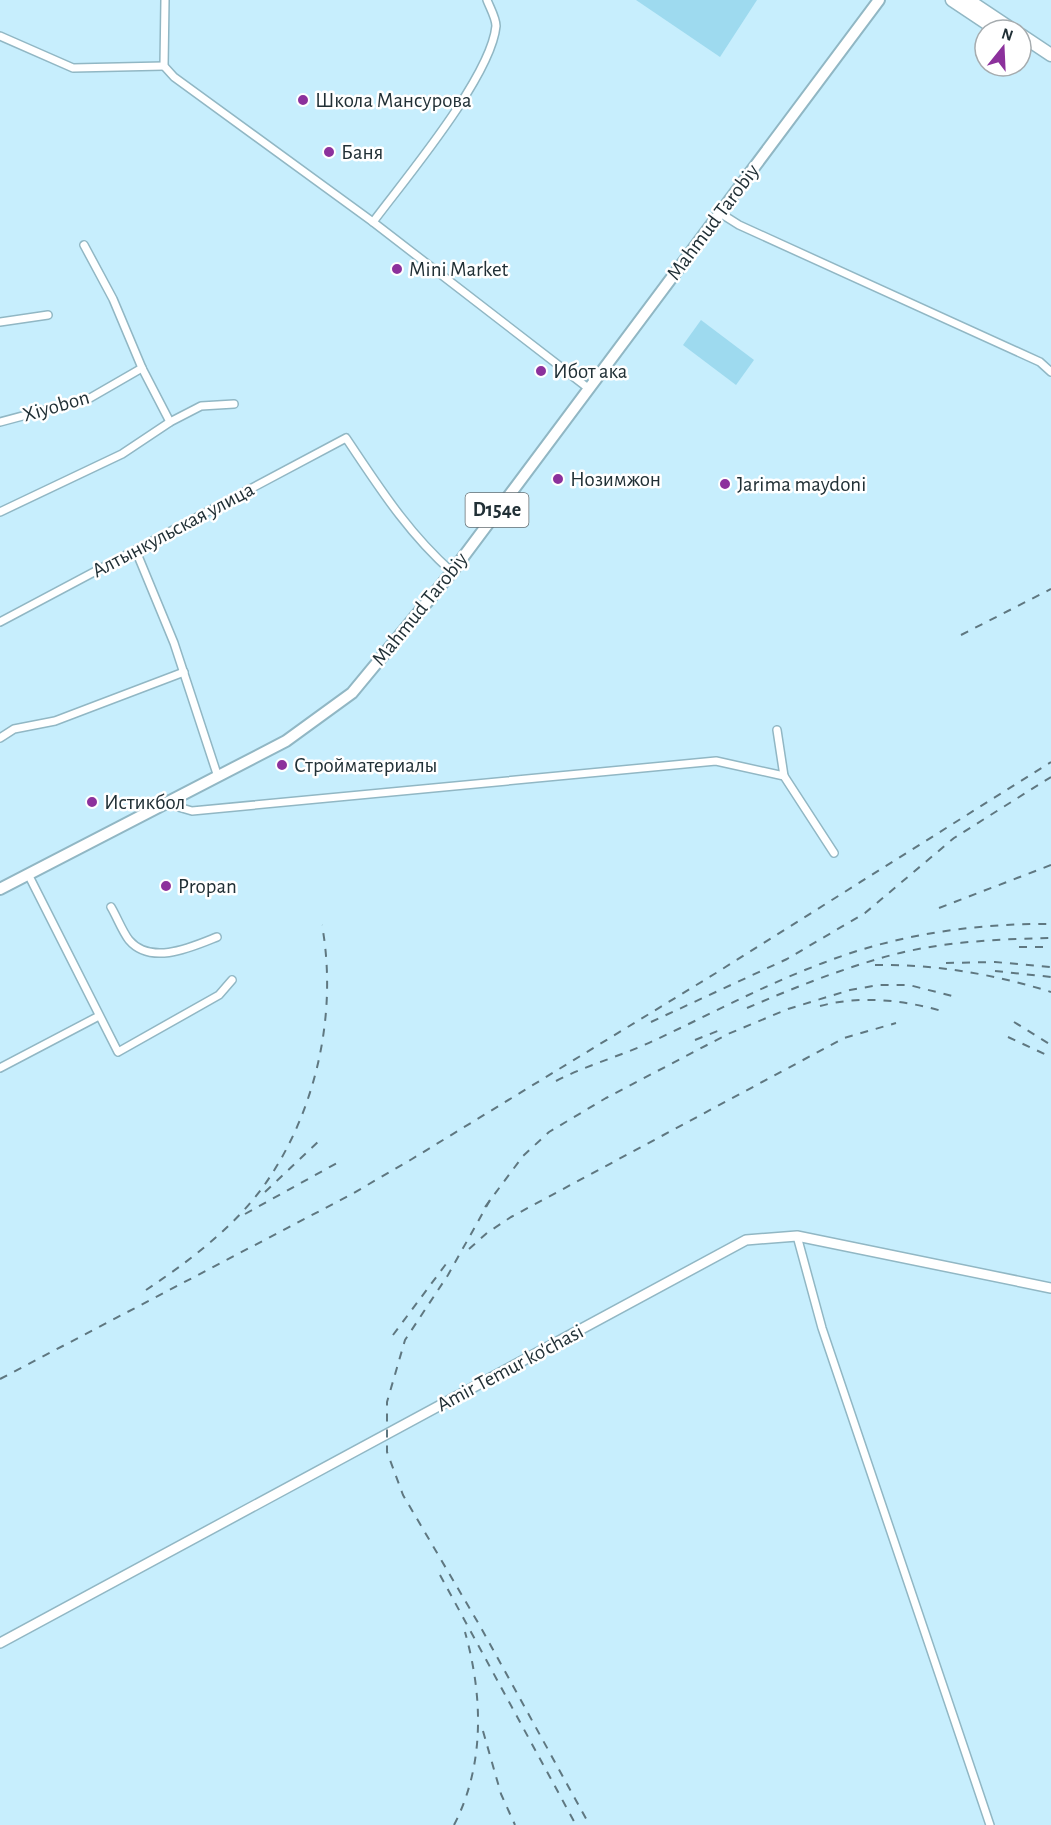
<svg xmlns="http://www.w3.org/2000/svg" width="1051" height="1825" font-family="'Alegreya Sans',sans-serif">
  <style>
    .green { fill: #9edaef }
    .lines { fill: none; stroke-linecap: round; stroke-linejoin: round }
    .street-casing { stroke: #91b7c4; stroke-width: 10 }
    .secondary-casing { stroke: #91b7c4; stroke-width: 12 }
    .primary-casing { stroke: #91b7c4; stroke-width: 14 }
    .highway-casing { stroke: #91b7c4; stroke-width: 15 }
    .street { stroke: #fff; stroke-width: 7 }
    .secondary { stroke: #fff; stroke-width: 9 }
    .primary { stroke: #fff; stroke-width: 10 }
    .highway { stroke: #fff; stroke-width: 12 }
    .rail { stroke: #5f7780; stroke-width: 2; stroke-dasharray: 8 8; stroke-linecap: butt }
    .poi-dot { fill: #8c319c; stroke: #fff; stroke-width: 2 }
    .labels { text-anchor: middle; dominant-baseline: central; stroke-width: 5; stroke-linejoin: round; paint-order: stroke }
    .shield { fill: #fff; stroke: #646e72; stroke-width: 1.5 }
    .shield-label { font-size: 20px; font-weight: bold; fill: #213036 }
    .poi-label { font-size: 21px; fill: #213036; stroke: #fff; text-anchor: start }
    .street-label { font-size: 21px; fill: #213036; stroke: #fff }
  </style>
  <rect width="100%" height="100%" fill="#c7eefd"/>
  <g class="green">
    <polygon points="636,0 757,0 720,57"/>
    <polygon points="701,320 754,360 736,385 683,345"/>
  </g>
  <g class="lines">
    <g class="street-casing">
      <g id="street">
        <polyline points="165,0 164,66 174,77 373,222 588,388"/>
        <polyline points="0,36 73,68 164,66"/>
        <polyline points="720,213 739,225 1040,362 1051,372"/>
        <path d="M373,222c32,-43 118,-145 123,-196 0,-8 -6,-18 -9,-26"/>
        <polyline points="84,245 113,299 142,368 170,422"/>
        <polyline points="0,322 48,315"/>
        <polyline points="0,422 90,398 142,368"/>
        <polyline points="0,512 122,454 170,422 201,406 234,404"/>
        <polyline points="136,551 174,643 218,777"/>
        <path d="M0,622l346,-184c33,49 61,94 106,134"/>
        <polyline points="777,730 784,776"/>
        <polyline points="0,738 14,729 55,721 184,672"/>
        <polyline points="168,804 192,811 716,761 784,776 834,853"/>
        <polyline points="28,874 118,1052 219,995 232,980"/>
        <path d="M111,907c6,10 11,24 18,33 22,26 63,7 88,-3"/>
        <polyline points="0,1068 99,1016"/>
        <polyline points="797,1236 822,1328 990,1825"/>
      </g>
    </g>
    <g class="secondary-casing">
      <polyline id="secondary" points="0,1643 746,1240 797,1236 1051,1288"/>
    </g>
    <g class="primary-casing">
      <polyline id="primary" points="0,889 286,741 352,693 452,572 879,0"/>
    </g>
    <g class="highway-casing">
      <g id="highway">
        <polyline points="952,0 997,30"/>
        <polyline points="968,0 1013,30"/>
        <polyline points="1021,35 1051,55"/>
      </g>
    </g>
    <use href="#street" class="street"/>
    <use href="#secondary" class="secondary"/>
    <use href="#primary" class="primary"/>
    <use href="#highway" class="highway"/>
    <g class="rail">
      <polyline points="961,635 1051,589"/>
      <polyline points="939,908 1051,865"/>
      <polyline points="1019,947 1051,947"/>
      <polyline points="946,963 995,962 1051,967"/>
      <path d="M875,965c59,-1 119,9 176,27"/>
      <polyline points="995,971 1051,977"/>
      <path d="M820,1006c41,-11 85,-6 125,6"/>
      <path d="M747,1008c44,-19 89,-37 134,-50 54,-16 115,-19 170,-20"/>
      <polyline points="651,1022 787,959 865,913 954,838 1051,777"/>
      <polyline points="1014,1022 1051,1045"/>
      <polyline points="1008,1037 1051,1057"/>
      <polyline points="695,1040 720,1030"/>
      <path d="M556,1081c31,-16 65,-25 97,-40 56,-26 111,-56 170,-78 71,-28 152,-40 228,-39"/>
      <polyline points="265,1192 320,1140"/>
      <polyline points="490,1200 448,1275 405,1340 387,1402 387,1452 403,1495 480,1626 589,1824"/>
      <polyline points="485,1207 523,1156 549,1132 606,1098 728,1034 788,1009 850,990 879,985 909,985 952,996"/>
      <polyline points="245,1214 337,1163"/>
      <polyline points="469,1249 487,1233 511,1217 844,1038 896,1023"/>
      <path d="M146,1290c42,-28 87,-62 117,-103 53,-74 75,-173 59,-262"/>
      <polyline points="393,1335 446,1264"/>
      <polyline points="0,1379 352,1194 412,1159 716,973 1051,762"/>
      <polyline points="440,1575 576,1825"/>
      <polyline points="483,1731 501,1794 515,1825"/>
      <path d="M454,1825c31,-60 29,-129 11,-193"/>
    </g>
  </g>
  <g class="poi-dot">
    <circle cx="303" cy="100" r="6"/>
    <circle cx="329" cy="152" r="6"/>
    <circle cx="397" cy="269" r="6"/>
    <circle cx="541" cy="371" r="6"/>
    <circle cx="558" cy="479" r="6"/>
    <circle cx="725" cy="484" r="6"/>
    <circle cx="282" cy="765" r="6"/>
    <circle cx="92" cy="802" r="6"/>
    <circle cx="166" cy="886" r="6"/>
  </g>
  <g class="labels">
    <rect class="shield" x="465.5" y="493" width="63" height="34" rx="4.5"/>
    <g class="shield-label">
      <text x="497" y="510">D154e</text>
    </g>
    <g class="poi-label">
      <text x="315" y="100">Школа Мансурова</text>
      <text x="341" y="152">Баня</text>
      <text x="409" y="269">Mini Market</text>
      <text x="553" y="371">Ибот ака</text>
      <text x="570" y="479">Нозимжон</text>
      <text x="737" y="484">Jarima maydoni</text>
      <text x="294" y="765">Стройматериалы</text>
      <text x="104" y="802">Истикбол</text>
      <text x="178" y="886">Propan</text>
    </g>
    <g class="street-label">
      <text transform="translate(713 222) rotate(-53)">Mahmud Tarobiy</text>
      <text transform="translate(56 406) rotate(-16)">Xiyobon</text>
      <text transform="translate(173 530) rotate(-28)">Алтынкульская улица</text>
      <text transform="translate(420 609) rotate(-51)">Mahmud Tarobiy</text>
      <text transform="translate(510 1368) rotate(-28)">Amir Temur ko'chasi</text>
    </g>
  </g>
  <g transform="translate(1003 48) rotate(18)"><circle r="28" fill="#ffffff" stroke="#a6acaf" stroke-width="1.5"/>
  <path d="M0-4.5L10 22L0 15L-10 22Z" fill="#8c319c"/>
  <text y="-9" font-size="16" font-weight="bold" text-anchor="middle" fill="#213036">N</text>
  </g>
</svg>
